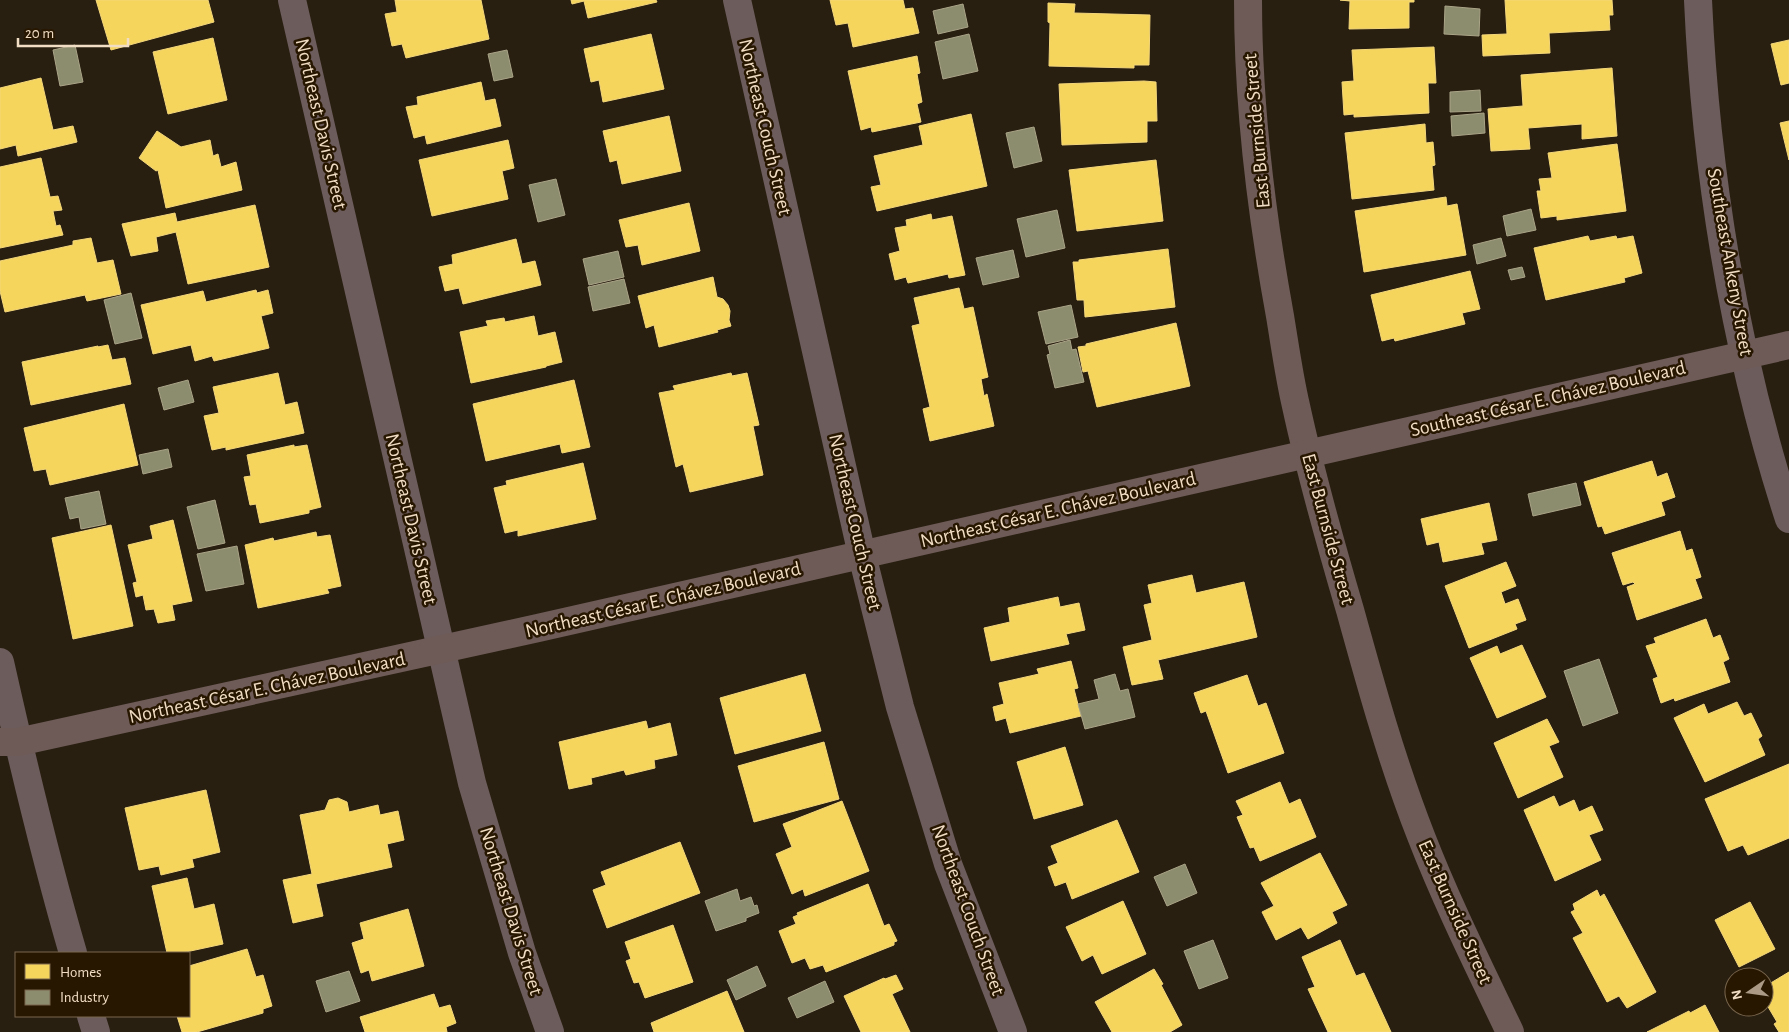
<svg xmlns="http://www.w3.org/2000/svg" width="1789" height="1032" font-family="'Alegreya Sans',sans-serif">
  <style>
    .homes { fill: #f6d55c; stroke: #f4d77b }
    .industry { fill: #8c8c6e; stroke: #aaa488 }
    .lines { fill: none; stroke-linecap: round; stroke-linejoin: round }
    .minor { stroke: #6c5c5c; stroke-width: 28 }
    .major { stroke: #6e5b58; stroke-width: 28 }
    .labels { text-anchor: middle; dominant-baseline: central; stroke-width: 5; stroke-linejoin: round; paint-order: stroke }
    .street-label { font-size: 20px; fill: #f1ddc4; stroke: #281700 }
  </style>
  <rect width="100%" height="100%" fill="#291f11"/>
  <g class="homes">
    <polygon points="96,0 208,0 214,22 111,50"/>
    <polygon points="395,0 481,0 489,39 406,58 402,44 392,46 385,14 397,12"/>
    <polygon points="571,0 656,0 657,2 588,18 584,1 572,4"/>
    <polygon points="830,0 903,0 905,9 913,8 919,33 853,47 848,23 836,25"/>
    <polygon points="1340,0 1414,0 1414,2 1409,2 1409,28 1349,29 1350,1"/>
    <polygon points="1505,0 1612,0 1613,15 1609,15 1610,30 1549,33 1550,53 1483,56 1482,35 1507,34"/>
    <polygon points="1048,3 1075,4 1074,13 1150,15 1149,65 1134,65 1134,68 1049,66 1050,23 1048,22"/>
    <polygon points="651,34 664,89 603,102 599,80 591,82 584,49"/>
    <polygon points="213,38 227,100 168,114 153,52"/>
    <polygon points="1789,40 1789,83 1781,85 1771,44"/>
    <polygon points="1434,47 1436,83 1428,83 1429,113 1354,117 1354,114 1344,115 1342,82 1354,81 1352,50"/>
    <polygon points="917,56 920,73 917,74 922,102 917,104 921,122 872,132 871,127 861,130 848,71"/>
    <polygon points="1612,68 1617,136 1582,139 1582,124 1528,128 1530,149 1491,151 1488,109 1523,106 1521,75"/>
    <polygon points="41,78 53,130 73,126 77,142 18,156 16,145 0,149 0,88"/>
    <polygon points="1144,81 1156,82 1157,121 1147,121 1147,142 1062,145 1059,84"/>
    <polygon points="481,82 485,101 495,99 501,126 427,144 425,135 414,138 406,107 418,105 417,97"/>
    <polygon points="971,114 987,186 877,211 871,187 881,185 874,156 923,145 919,126"/>
    <polygon points="669,116 681,171 622,184 617,160 610,162 603,131"/>
    <polygon points="1789,121 1789,160 1780,123"/>
    <polygon points="1425,124 1426,143 1433,142 1435,165 1432,166 1434,190 1352,199 1345,133"/>
    <polygon points="157,131 181,147 210,140 213,156 218,154 221,167 236,162 242,190 166,208 158,170 156,171 139,158"/>
    <polygon points="508,140 514,168 502,171 508,199 432,216 419,160"/>
    <polygon points="1617,144 1626,211 1557,220 1557,216 1541,218 1537,191 1541,191 1539,179 1552,178 1548,153"/>
    <polygon points="41,158 50,197 58,196 62,210 53,211 56,226 60,225 63,235 0,248 0,167"/>
    <polygon points="1156,160 1163,221 1077,231 1069,170"/>
    <polygon points="1446,197 1447,206 1457,204 1466,255 1364,272 1355,211"/>
    <polygon points="689,203 700,251 642,265 638,245 626,247 619,220"/>
    <polygon points="255,205 269,267 188,284 176,232 156,237 158,251 131,256 122,224 175,213 177,222"/>
    <polygon points="931,214 932,220 952,216 965,275 949,278 948,274 908,283 906,277 895,280 889,254 900,251 895,228 907,226 906,220"/>
    <polygon points="1588,236 1590,241 1616,236 1617,239 1633,236 1642,273 1624,278 1625,282 1546,300 1534,248"/>
    <polygon points="91,238 97,263 113,260 121,294 87,301 85,295 5,312 0,291 0,261 73,245 73,241"/>
    <polygon points="516,239 522,264 535,261 541,285 463,304 459,288 445,291 439,267 453,264 452,255"/>
    <polygon points="1168,249 1175,307 1085,317 1084,300 1077,300 1073,262 1079,262 1079,260"/>
    <polygon points="1470,271 1480,309 1462,313 1465,324 1395,341 1394,338 1382,341 1371,295"/>
    <polygon points="713,277 717,297 723,299 728,305 730,311 729,320 731,326 717,330 718,332 659,347 654,325 646,328 638,296"/>
    <polygon points="959,288 964,309 973,307 988,377 981,379 984,396 987,394 994,426 930,441 923,409 930,407 912,326 920,324 914,298"/>
    <polygon points="256,290 257,293 268,290 273,313 261,316 269,348 214,361 212,356 195,361 191,345 153,354 141,305 203,291 206,302"/>
    <polygon points="534,316 538,336 555,332 562,362 546,366 546,367 471,383 460,332 488,326 486,321 504,318 505,322"/>
    <polygon points="1176,323 1190,386 1097,407 1088,371 1083,372 1078,347 1086,346 1086,344"/>
    <polygon points="108,345 112,360 125,358 131,384 31,405 22,362 98,346 98,347"/>
    <polygon points="278,373 285,405 297,402 304,433 226,450 226,447 212,450 204,416 219,413 213,387"/>
    <polygon points="731,373 732,376 747,373 759,425 753,426 763,475 690,492 683,464 676,467 659,393 675,390 673,386"/>
    <polygon points="574,380 590,447 562,453 560,444 486,461 473,404"/>
    <polygon points="124,404 138,465 50,485 46,469 34,471 24,428"/>
    <polygon points="294,445 294,447 307,445 321,507 309,510 309,513 260,523 256,504 250,505 244,477 251,476 247,455"/>
    <polygon points="1652,461 1657,477 1667,473 1675,497 1661,502 1665,515 1605,534 1602,526 1598,527 1584,482"/>
    <polygon points="583,463 596,519 518,536 518,530 505,533 494,488 507,485 506,481"/>
    <polygon points="1489,503 1497,540 1481,543 1484,554 1443,562 1439,542 1427,545 1421,519"/>
    <polygon points="173,520 192,601 172,605 175,620 158,623 154,609 146,610 143,595 136,597 133,583 137,582 128,545 153,539 150,526"/>
    <polygon points="111,525 133,626 73,639 52,538"/>
    <polygon points="1680,531 1686,551 1692,549 1701,577 1695,579 1702,598 1637,620 1627,587 1635,584 1633,582 1623,585 1612,553"/>
    <polygon points="316,532 317,537 330,535 341,586 327,589 329,593 258,608 245,545 273,538 274,541"/>
    <polygon points="1506,562 1516,586 1501,592 1505,604 1518,599 1526,620 1515,624 1517,629 1469,648 1445,586"/>
    <polygon points="1192,575 1196,593 1244,582 1257,637 1158,660 1163,679 1132,685 1123,647 1152,640 1144,605 1152,603 1148,585"/>
    <polygon points="1058,597 1060,607 1079,603 1085,630 1066,634 1069,644 991,661 984,628 1010,622 1008,608"/>
    <polygon points="1706,619 1713,638 1720,635 1729,659 1723,662 1730,682 1675,701 1674,698 1661,703 1653,679 1658,677 1646,646 1656,643 1654,638"/>
    <polygon points="1522,645 1546,697 1497,718 1470,658 1497,646 1500,654"/>
    <polygon points="1071,661 1078,688 1074,689 1081,716 1010,733 1006,718 996,721 993,707 1004,704 999,683 1039,674 1037,669"/>
    <polygon points="805,674 821,731 735,754 720,698"/>
    <polygon points="1247,675 1258,706 1266,703 1284,753 1228,773 1206,711 1201,713 1194,693"/>
    <polygon points="1737,702 1744,716 1751,713 1762,736 1758,739 1765,755 1705,782 1674,718 1704,704 1708,714"/>
    <polygon points="1547,719 1559,742 1549,746 1563,777 1518,798 1494,743"/>
    <polygon points="646,721 648,729 670,723 677,755 654,760 655,768 626,775 624,770 591,778 592,784 569,789 559,742"/>
    <polygon points="824,742 839,799 754,822 738,766"/>
    <polygon points="1065,747 1083,805 1034,819 1017,762"/>
    <polygon points="1789,764 1789,838 1748,855 1743,845 1728,851 1705,799"/>
    <polygon points="1280,782 1289,804 1300,799 1316,837 1260,861 1254,847 1250,848 1237,817 1243,815 1236,801"/>
    <polygon points="206,790 220,852 192,859 194,867 161,875 159,866 139,870 125,808"/>
    <polygon points="1554,796 1559,807 1574,800 1579,812 1592,806 1603,830 1589,835 1601,860 1555,881 1524,810"/>
    <polygon points="338,798 347,802 349,812 378,805 380,815 398,811 404,840 387,844 392,867 316,884 323,916 293,923 283,880 312,874 300,815 325,810 329,800"/>
    <polygon points="842,801 869,871 805,896 803,889 792,894 776,854 792,847 783,824"/>
    <polygon points="1117,820 1139,872 1072,899 1066,882 1055,886 1048,867 1058,863 1051,846"/>
    <polygon points="680,842 700,893 607,928 593,890 606,885 601,872"/>
    <polygon points="1320,853 1347,905 1332,912 1337,923 1308,939 1301,927 1276,940 1262,912 1274,906 1261,883"/>
    <polygon points="187,878 194,909 214,904 223,944 181,953 167,953 152,886"/>
    <polygon points="868,884 884,926 889,924 897,941 894,942 894,945 826,972 823,965 810,969 805,958 792,963 779,931 796,924 793,917 798,915 797,913"/>
    <polygon points="1597,890 1600,897 1604,894 1656,992 1627,1008 1619,996 1607,1002 1573,938 1583,933 1571,912 1575,910 1573,904"/>
    <polygon points="1123,901 1146,954 1102,974 1093,955 1082,961 1066,927"/>
    <polygon points="1750,902 1775,949 1739,967 1715,920"/>
    <polygon points="408,909 424,966 372,981 369,970 361,973 352,943 364,939 360,923"/>
    <polygon points="673,925 693,982 645,998 639,982 634,983 626,961 631,959 625,942"/>
    <polygon points="1340,940 1356,976 1364,973 1391,1032 1328,1032 1308,989 1315,987 1302,957"/>
    <polygon points="247,949 256,977 263,975 272,1006 263,1009 263,1013 197,1032 182,1032 177,1016 189,1016 189,966"/>
    <polygon points="1154,969 1163,984 1161,985 1182,1025 1170,1032 1112,1032 1095,1002"/>
    <polygon points="1789,972 1789,1032 1779,1032 1774,1024 1777,1022 1764,1000 1764,987"/>
    <polygon points="896,975 903,989 892,994 910,1032 861,1032 844,996 884,978 885,979"/>
    <polygon points="727,991 744,1032 654,1032 651,1023"/>
    <polygon points="434,994 439,1008 450,1005 456,1023 446,1027 447,1032 365,1032 360,1017"/>
    <polygon points="1705,1005 1719,1032 1647,1032 1689,1011 1690,1013"/>
  </g>
  <g class="industry">
    <polygon points="963,4 968,27 938,34 933,11"/>
    <polygon points="1445,6 1480,9 1479,36 1444,34"/>
    <polygon points="969,34 978,71 943,79 935,42"/>
    <polygon points="75,45 83,82 60,86 53,50"/>
    <polygon points="507,50 513,77 494,81 488,54"/>
    <polygon points="1480,90 1481,111 1450,112 1450,92"/>
    <polygon points="1484,113 1485,133 1452,136 1451,116"/>
    <polygon points="1034,127 1042,161 1014,168 1006,133"/>
    <polygon points="556,179 565,215 538,222 529,185"/>
    <polygon points="1531,209 1536,230 1507,236 1503,216"/>
    <polygon points="1057,210 1065,248 1026,257 1017,219"/>
    <polygon points="1501,238 1506,256 1477,264 1473,245"/>
    <polygon points="1013,250 1019,277 983,285 976,258"/>
    <polygon points="618,251 624,277 589,285 583,259"/>
    <polygon points="1522,267 1525,277 1511,280 1508,270"/>
    <polygon points="624,279 630,303 593,311 588,287"/>
    <polygon points="131,293 142,338 115,344 104,300"/>
    <polygon points="1071,305 1078,337 1046,344 1038,312"/>
    <polygon points="1070,340 1072,350 1076,349 1084,382 1055,388 1047,355 1050,354 1048,346"/>
    <polygon points="188,380 194,402 164,410 158,388"/>
    <polygon points="168,449 172,467 143,474 139,455"/>
    <polygon points="1576,483 1581,505 1533,516 1528,494"/>
    <polygon points="99,491 106,524 81,529 79,517 70,519 65,498"/>
    <polygon points="215,500 225,543 198,549 187,507"/>
    <polygon points="237,546 244,584 206,591 197,554"/>
    <polygon points="1599,659 1618,713 1583,726 1564,671"/>
    <polygon points="1115,674 1120,691 1128,689 1135,717 1085,729 1078,704 1099,699 1094,680"/>
    <polygon points="1185,864 1197,893 1167,906 1154,877"/>
    <polygon points="737,889 740,901 751,897 754,906 757,905 759,913 746,918 746,921 716,931 705,901"/>
    <polygon points="1213,940 1228,978 1199,989 1184,951"/>
    <polygon points="757,966 766,986 736,1000 727,980"/>
    <polygon points="349,971 360,1001 326,1012 316,981"/>
    <polygon points="825,981 834,1002 797,1018 788,998"/>
  </g>
  <g class="lines">
    <g class="minor">
      <polyline points="292,0 472,783 522,953 550,1032"/>
      <polyline points="737,0 862,555 900,707 948,864 1013,1032"/>
      <path d="M1698,0c8,175 37,352 91,519"/>
      <path d="M0,662c22,98 45,195 73,291"/>
      <polyline points="91,1016 96,1032"/>
    </g>
    <g class="major">
      <path d="M1248,0c0,106 13,212 32,316 5,30 9,60 16,90 15,69 34,136 54,204 21,76 42,152 71,226 26,67 58,131 89,196"/>
      <polyline points="0,742 18,742 538,628 1789,345"/>
    </g>
  </g>
  <g class="labels">
    <g class="street-label">
      <text transform="translate(321 124) rotate(77)">Northeast Davis Street</text>
      <text transform="translate(765 127) rotate(77)">Northeast Couch Street</text>
      <text transform="translate(1257 131) rotate(-95)">East Burnside Street</text>
      <text transform="translate(1730 262) rotate(80)">Southeast Ankeny Street</text>
      <text transform="translate(1548 399) rotate(-13)">Southeast César E. Chávez Boulevard</text>
      <text transform="translate(1058 510) rotate(-13)">Northeast César E. Chávez Boulevard</text>
      <text transform="translate(411 519) rotate(77)">Northeast Davis Street</text>
      <text transform="translate(855 522) rotate(77)">Northeast Couch Street</text>
      <text transform="translate(1328 529) rotate(75)">East Burnside Street</text>
      <text transform="translate(663 600) rotate(-13)">Northeast César E. Chávez Boulevard</text>
      <text transform="translate(267 688) rotate(-12)">Northeast César E. Chávez Boulevard</text>
      <text transform="translate(968 910) rotate(70)">Northeast Couch Street</text>
      <text transform="translate(511 911) rotate(73)">Northeast Davis Street</text>
      <text transform="translate(1455 912) rotate(66)">East Burnside Street</text>
    </g>
  </g>
  <rect x="15" y="952" width="175" height="65" fill="#281700" stroke="#78664e"/>
  <rect x="25" y="964" width="25" height="15" fill="#f6d55c" stroke="#78664e"/>
  <text x="60" y="977" font-size="15" fill="#f1ddc4">Homes</text>
  <rect x="25" y="990" width="25" height="15" fill="#8c8c6e" stroke="#78664e"/>
  <text x="60" y="1002" font-size="15" fill="#f1ddc4">Industry</text>
  <g transform="translate(1749 992) rotate(257)"><circle r="24" fill="#281700" stroke="#78664e"/>
  <path d="M0-4L9 19L0 12L-9 19Z" fill="#ab9a85"/>
  <text y="-8" font-size="14" font-weight="bold" text-anchor="middle" fill="#f1ddc4">N</text>
  </g>
  <path d="M18 38v8h110v-8" fill="none" stroke="#f1ddc4" stroke-width="2.5"/>
  <text x="25" y="38" font-size="15" fill="#f1ddc4" stroke="#281700" stroke-width="4" paint-order="stroke">20 m</text>
</svg>
